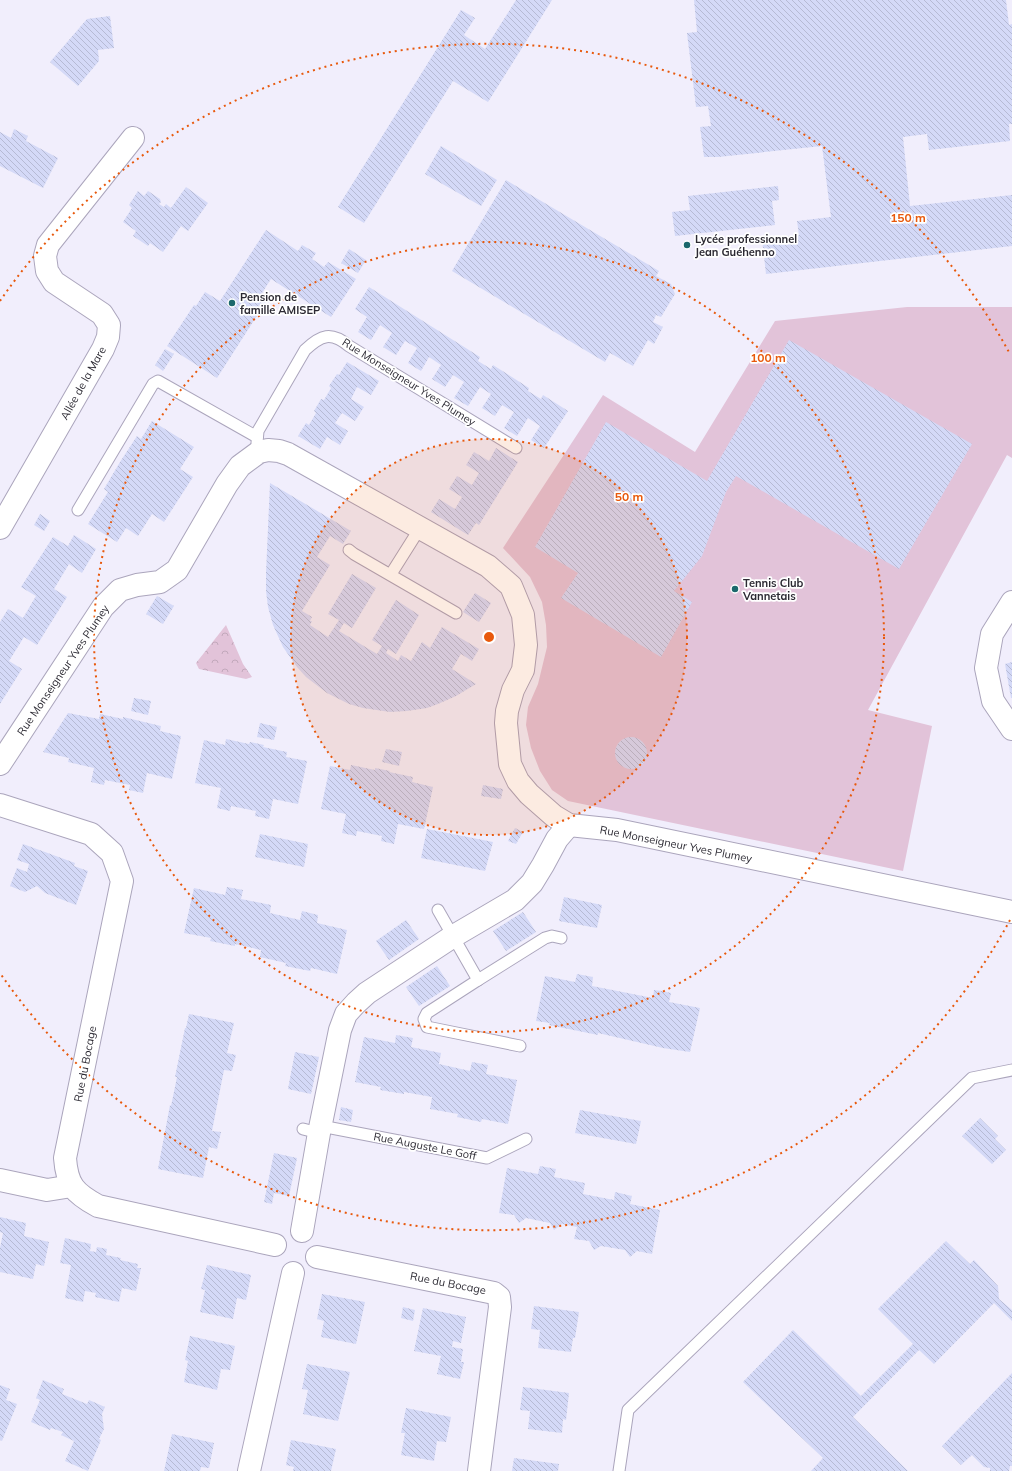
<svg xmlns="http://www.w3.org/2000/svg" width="1012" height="1471" font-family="Mulish,sans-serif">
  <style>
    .forest { fill: url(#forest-crowns) }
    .pitch { fill: #e2c3d9 }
    .building { fill: url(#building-back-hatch) }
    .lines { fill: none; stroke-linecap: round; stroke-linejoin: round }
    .lane-casing { stroke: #aba5bc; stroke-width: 13 }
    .street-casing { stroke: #aba5bc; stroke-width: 24 }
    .lane { stroke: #fff; stroke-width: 11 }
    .street { stroke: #fff; stroke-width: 22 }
    .ring { fill: none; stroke: #e8590c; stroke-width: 2; stroke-dasharray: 2 4 }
    .poi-dot { fill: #1b686c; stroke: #fff; stroke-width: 1.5 }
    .labels { text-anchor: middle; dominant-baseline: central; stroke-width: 3.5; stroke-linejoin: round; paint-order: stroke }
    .poi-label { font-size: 11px; font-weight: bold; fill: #2c2a33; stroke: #fff; text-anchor: start }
    .street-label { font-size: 11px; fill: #2c2a33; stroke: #fff }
    .centre { fill: #e8590c; stroke: #fff; stroke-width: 2 }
    .ring-label { font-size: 12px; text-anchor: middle; font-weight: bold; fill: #e8590c; stroke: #fff; stroke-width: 3.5; stroke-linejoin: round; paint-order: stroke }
  </style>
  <defs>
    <pattern id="forest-crowns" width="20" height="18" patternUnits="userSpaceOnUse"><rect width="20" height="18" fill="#e2c3d9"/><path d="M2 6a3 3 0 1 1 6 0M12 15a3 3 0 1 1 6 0" fill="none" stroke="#c2a8bb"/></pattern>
    <pattern id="building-back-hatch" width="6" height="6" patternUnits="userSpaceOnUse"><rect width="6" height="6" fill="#d4d9f7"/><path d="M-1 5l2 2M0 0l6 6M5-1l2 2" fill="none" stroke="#b6bad4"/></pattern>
  </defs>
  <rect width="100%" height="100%" fill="#f1eefc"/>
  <polygon class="forest" points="226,625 243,664 252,677 246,679 199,669 196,663"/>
  <polygon class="pitch" points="907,307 1012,307 1012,458 1007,455 868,710 932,726 903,871 568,801 552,790 540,771 531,748 526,725 528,707 538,684 547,647 546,625 542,602 530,577 503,548 603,395 695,452 775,321"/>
  <g class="building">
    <polygon points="516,0 552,0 488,102 453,81 364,223 338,207 461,10 475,18 464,35 485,49"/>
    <polygon points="694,0 1006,0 1009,25 1012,24 1012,124 1009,124 1010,141 929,150 927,134 903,137 910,206 1012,195 1012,246 766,274 762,239 799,235 797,221 831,217 822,146 718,157 704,157 700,127 711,126 708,106 696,107 687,33 697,32"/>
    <polygon points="110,16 114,48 98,50 99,61 78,86 50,62 87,19"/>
    <polygon points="14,129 28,136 26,141 58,158 43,188 0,166 0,132 11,138"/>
    <polygon points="441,146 497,180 481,206 425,174"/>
    <polygon points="506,180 659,271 656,276 671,284 675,294 661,317 656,315 653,322 663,327 654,344 648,340 633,366 610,353 605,362 452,271"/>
    <polygon points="778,186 779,200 772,201 775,225 675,236 672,212 690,210 688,196"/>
    <polygon points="186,187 208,203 188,231 181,226 163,252 150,243 148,246 133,236 136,231 123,222 132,208 129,205 138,191 144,196 148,191 160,199 161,202 159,204 164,207 166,204 171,208"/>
    <polygon points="266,230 298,251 302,245 316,253 312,259 324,267 328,262 356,279 331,317 271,279 262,293 269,297 217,378 167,346 194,305 196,306 205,292 220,301"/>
    <polygon points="349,249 366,260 358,273 341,263"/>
    <polygon points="369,287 480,357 478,361 491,369 493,365 529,388 528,391 541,399 543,395 568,411 544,448 531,440 540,426 528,418 517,436 504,428 514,412 502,405 495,416 482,408 491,394 480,387 468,406 454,398 464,382 453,375 445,387 432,379 441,365 429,357 421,371 408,363 417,348 405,341 396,355 383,347 392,333 380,325 371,340 358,332 367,317 355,309"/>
    <polygon points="789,340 972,444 899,569 736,476 726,492 702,556 674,591 692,602 661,657 561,598 578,573 535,547 606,422 707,481"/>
    <polygon points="165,349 174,354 163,371 155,365"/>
    <polygon points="347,362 379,381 371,395 357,387 351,399 364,407 355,421 342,413 335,423 348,431 340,445 327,437 320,449 298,436 306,423 309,425 316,413 314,411 321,399 324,400 331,388 329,386 337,374 339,375"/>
    <polygon points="152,421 194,447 180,469 193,477 164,522 152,514 138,536 126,528 117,542 88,524 108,492 104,489 120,462 137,436 141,439"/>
    <polygon points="496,448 518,462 479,525 476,523 468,535 431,512 439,499 455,509 462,497 449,489 457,476 472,485 479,473 466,465 474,452 489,461"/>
    <polygon points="270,483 351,531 343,544 330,536 317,557 330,565 302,611 312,617 310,621 312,621 310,625 328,637 339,620 328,614 352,574 376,588 352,628 344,623 339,631 377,654 382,646 372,640 396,600 419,615 396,654 388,649 386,653 398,661 401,655 411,661 422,642 430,648 442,627 479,649 472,661 461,654 452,669 476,684 456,696 438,704 427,708 407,711 390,712 363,708 349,704 327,693 306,677 297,667 283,647 273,625 268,607 266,591 266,573"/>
    <polygon points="40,514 50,521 44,531 34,525"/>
    <polygon points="74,535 96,549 82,573 69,564 54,589 67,597 37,645 24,637 9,661 22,669 0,704 0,622 8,609 23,618 36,596 21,587 53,537 68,546"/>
    <polygon points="475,593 491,603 479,622 463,612"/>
    <polygon points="157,596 174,606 163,624 146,614"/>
    <polygon points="1012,662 1012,698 1011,698 1005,664"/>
    <polygon points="134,698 151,701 148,715 131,711"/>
    <polygon points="68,713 99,719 100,714 123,719 123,717 161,726 160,731 181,736 172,779 147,773 143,793 129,790 130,785 105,780 104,785 91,782 94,768 68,762 69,758 43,752"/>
    <polygon points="260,723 277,727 274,740 257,737"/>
    <circle cx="631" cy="753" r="16"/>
    <polygon points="226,739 249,744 250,742 264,745 263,747 287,752 286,757 307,761 298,804 273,799 269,819 255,816 256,811 231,806 230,811 217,808 221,788 195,783 204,740 225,745"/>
    <polygon points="386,749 402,752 399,766 382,762"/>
    <polygon points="351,765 375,770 375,768 390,771 389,772 413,777 412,782 433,787 424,829 398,824 394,844 381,841 382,836 357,831 356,836 342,833 346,814 321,809 330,766 350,770"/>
    <polygon points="483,785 503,789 501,799 481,796"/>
    <polygon points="515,828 523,832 516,844 508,841"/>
    <polygon points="427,829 493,842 485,871 421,858"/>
    <polygon points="260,834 308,844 304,867 255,857"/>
    <polygon points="23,844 75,863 74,866 88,871 76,905 45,893 37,886 25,892 10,886 17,868 27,872 29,864 17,860"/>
    <polygon points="227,887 243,890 241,899 271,905 270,913 300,920 302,911 318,915 317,923 347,930 337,974 311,968 310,971 285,966 286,963 260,957 261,950 235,944 235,946 210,941 211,938 184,933 194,888 225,895"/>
    <polygon points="564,897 602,905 597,928 559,921"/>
    <polygon points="523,912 536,932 506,951 493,931"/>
    <polygon points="406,920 419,939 389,960 376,941"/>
    <polygon points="437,966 450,986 419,1006 406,987"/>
    <polygon points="577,974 593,977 592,986 653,998 654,990 662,991 671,993 669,1002 700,1008 690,1052 663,1048 598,1033 598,1035 549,1025 550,1023 536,1021 545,976 575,982"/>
    <polygon points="189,1014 234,1023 227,1053 236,1055 232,1071 224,1070 212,1131 221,1132 217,1149 209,1147 203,1178 158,1169 170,1105 171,1106 177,1077 175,1077 185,1028 186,1028"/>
    <polygon points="396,1035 413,1038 411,1047 441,1053 439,1064 470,1071 472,1062 488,1065 486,1074 517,1080 508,1124 482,1119 481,1122 457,1117 458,1114 430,1109 432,1097 404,1092 404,1094 380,1090 381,1087 355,1082 364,1037 395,1043"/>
    <polygon points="295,1052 319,1057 311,1094 288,1089"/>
    <polygon points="341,1107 353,1110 351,1122 339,1120"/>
    <polygon points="580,1110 641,1121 636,1144 575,1133"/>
    <polygon points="980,1118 998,1136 995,1139 1006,1150 992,1164 962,1136"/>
    <polygon points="274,1153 297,1158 289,1196 274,1193 272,1204 264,1202"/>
    <polygon points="540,1166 556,1169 554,1177 585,1183 583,1194 614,1200 615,1192 632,1196 630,1204 660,1210 652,1254 637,1251 630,1257 625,1250 601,1246 594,1250 589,1241 574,1239 577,1227 562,1224 554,1230 550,1223 526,1218 519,1223 514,1215 499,1213 507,1168 538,1174"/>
    <polygon points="0,1217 26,1223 24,1236 49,1242 44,1266 36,1264 33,1279 0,1272 0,1248 3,1233 0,1232"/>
    <polygon points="65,1238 91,1244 90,1251 96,1252 97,1247 107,1249 106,1255 121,1258 120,1260 138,1264 137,1268 141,1268 136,1291 122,1288 119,1302 95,1297 96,1293 85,1291 83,1302 65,1298 71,1265 60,1263"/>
    <polygon points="946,1241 970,1264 974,1260 998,1286 999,1299 1012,1310 1012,1321 994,1303 934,1364 919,1350 853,1417 908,1471 811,1471 823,1458 743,1382 793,1330 861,1396 913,1344 878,1309"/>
    <polygon points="207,1265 251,1275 246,1300 237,1298 233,1319 200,1312 205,1290 201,1289"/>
    <polygon points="322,1294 365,1302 356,1344 321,1337 324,1321 317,1319"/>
    <polygon points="534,1306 579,1312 575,1338 573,1338 571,1352 538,1348 540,1330 531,1329"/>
    <polygon points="403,1307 415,1310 413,1321 401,1318"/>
    <polygon points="423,1308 466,1317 461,1343 453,1341 452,1347 463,1349 461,1362 464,1362 460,1379 437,1374 441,1356 414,1351"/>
    <polygon points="190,1336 235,1346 230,1370 221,1369 217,1390 184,1382 188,1361 185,1360"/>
    <polygon points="307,1364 350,1372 338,1421 303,1414 308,1390 302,1389"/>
    <polygon points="1012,1373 1012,1466 1010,1466 1009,1471 990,1471 990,1468 984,1467 972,1455 961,1465 942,1446"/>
    <polygon points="43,1380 64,1389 62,1394 87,1404 89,1400 105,1407 102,1414 104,1429 99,1439 101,1440 88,1471 65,1461 74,1441 61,1435 63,1432 51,1428 50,1430 31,1422 40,1400 36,1398"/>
    <polygon points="0,1385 10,1389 6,1400 17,1404 2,1441 0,1440"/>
    <polygon points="523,1387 569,1393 566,1420 563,1419 562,1433 528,1429 530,1411 520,1410"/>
    <polygon points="406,1408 451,1417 446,1442 437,1441 434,1461 401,1455 405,1433 401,1433"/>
    <polygon points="172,1434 214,1443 209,1468 201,1467 200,1471 164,1471"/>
    <polygon points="291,1440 336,1449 331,1471 293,1471 294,1467 286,1465"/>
    <polygon points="514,1458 559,1464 558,1471 512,1471"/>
  </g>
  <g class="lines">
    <g class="lane-casing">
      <g id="lane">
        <path d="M259,452l-2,-9 1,-12 47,-81c16,-15 26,-19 44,-4l167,102"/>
        <polyline points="78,510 153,384 158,381 257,437"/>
        <polyline points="349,550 354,554 456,613"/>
        <polyline points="391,574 420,528"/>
        <polyline points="438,910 478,980 427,1013 424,1019 427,1027 520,1046"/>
        <polyline points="478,980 545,938 552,936 561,938"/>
        <polyline points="321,1126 487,1158 526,1139"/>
        <polyline points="303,1129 319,1133"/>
        <polyline points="619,1471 628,1410 972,1078 1012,1070"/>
      </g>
    </g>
    <g class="street-casing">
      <g id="street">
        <polyline points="0,528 103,349 108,337 109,325 102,314 54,282 47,271 45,256 48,245 133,138"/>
        <polyline points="1012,602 992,634 986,668 993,701 1012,729"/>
        <polyline points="0,764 103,607 120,590 137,585 160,582 177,570 227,484 240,466 259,452 268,450 279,451 288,454 488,566 511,586 523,615 526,645 523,670 513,690 507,711 506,723 510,764 518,781 529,794 554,816 569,825 617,830 1012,912"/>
        <path d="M0,805l91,29 21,19 10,28 -57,277c2,27 9,35 33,48l177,39"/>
        <polyline points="0,1180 47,1190 72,1186"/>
        <polyline points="302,1231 319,1133 340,1030 346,1014 356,1003 367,993 452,937 515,900 532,883 543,865 557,839 569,825"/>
        <polyline points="317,1257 494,1293 499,1297 500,1307 479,1471"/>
        <polyline points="249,1471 293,1273"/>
      </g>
    </g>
    <use href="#lane" class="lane"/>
    <use href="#street" class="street"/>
  </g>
  <circle cx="489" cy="637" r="198" fill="#e8590c" fill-opacity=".12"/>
  <g class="ring">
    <circle cx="489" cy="637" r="198"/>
    <circle cx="489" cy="637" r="395"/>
    <path d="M1010 920A593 593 0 0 1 0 973M0 301A593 593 0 0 1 1010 354"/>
  </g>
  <g class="poi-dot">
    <circle cx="687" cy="245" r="4"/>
    <circle cx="232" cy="303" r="4"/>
    <circle cx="735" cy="589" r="4"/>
  </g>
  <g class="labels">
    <g class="poi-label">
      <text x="695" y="239">Lycée professionnel<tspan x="695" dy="13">Jean Guéhenno</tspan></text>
      <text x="240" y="297">Pension de<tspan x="240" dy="13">famille AMISEP</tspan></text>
      <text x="743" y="583">Tennis Club<tspan x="743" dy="13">Vannetais</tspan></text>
    </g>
    <g class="street-label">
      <text transform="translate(409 382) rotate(32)">Rue Monseigneur Yves Plumey</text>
      <text transform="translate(83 383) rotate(-61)">Allée de la Mare</text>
      <text transform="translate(63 670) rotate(-56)">Rue Monseigneur Yves Plumey</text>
      <text transform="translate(676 844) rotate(11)">Rue Monseigneur Yves Plumey</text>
      <text transform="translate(85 1064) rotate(-79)">Rue du Bocage</text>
      <text transform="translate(425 1146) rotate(11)">Rue Auguste Le Goff</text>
      <text transform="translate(448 1283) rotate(11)">Rue du Bocage</text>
    </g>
  </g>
  <circle cx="489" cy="637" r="6" class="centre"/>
  <g class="ring-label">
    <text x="908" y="222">150 m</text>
    <text x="768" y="362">100 m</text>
    <text x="629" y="501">50 m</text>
  </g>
</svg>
